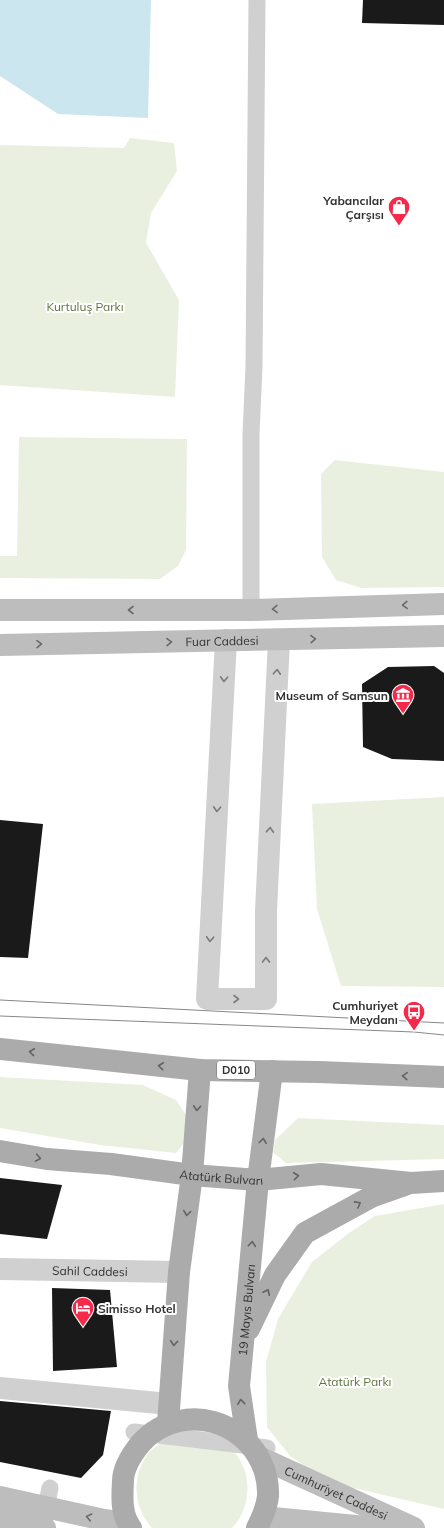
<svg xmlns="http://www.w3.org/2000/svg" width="444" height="1528" font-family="Mulish,sans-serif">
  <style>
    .green { fill: #eaf0e0 }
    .water { fill: #cce6f0 }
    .building { fill: #1a1a1a }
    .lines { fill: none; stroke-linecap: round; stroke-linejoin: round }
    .pedestrian { stroke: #d0d0d0; stroke-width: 17 }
    .minor { stroke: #d0d0d0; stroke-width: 22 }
    .secondary { stroke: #bdbdbd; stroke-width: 22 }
    .primary { stroke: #ababab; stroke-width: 22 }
    .tram { stroke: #888; stroke-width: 1 }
    .oneway { stroke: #6a6a6a }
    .oneway2 { stroke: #7a7a7a }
    .oneway3 { stroke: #636363 }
    .labels { text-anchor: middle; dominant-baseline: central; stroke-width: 4; stroke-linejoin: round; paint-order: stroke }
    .shield { fill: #fff; stroke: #707070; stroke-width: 1 }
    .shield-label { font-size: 11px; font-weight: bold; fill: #333 }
    .poi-label { font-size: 12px; font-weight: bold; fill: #333; stroke: #fff; text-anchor: end }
    .park-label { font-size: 12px; fill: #5b743b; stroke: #fff }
    .street-label { font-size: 12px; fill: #333; stroke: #fff }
  </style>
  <rect width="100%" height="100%" fill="#fff"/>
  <g class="green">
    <polygon points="130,138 174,143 177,171 151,213 146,243 179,300 175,397 0,385 0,145 124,148"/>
    <polygon points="19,437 187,439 186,550 178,566 160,579 0,578 0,556 17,556"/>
    <polygon points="335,460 444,472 444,587 361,588 336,580 322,557 321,474"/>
    <polygon points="444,797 444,987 341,986 317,909 312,804"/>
    <polygon points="0,1077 143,1085 176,1100 186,1115 186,1140 176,1153 100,1145 0,1128"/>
    <polygon points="298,1118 444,1125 444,1159 286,1163 273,1152 275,1140"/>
    <polygon points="444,1204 444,1509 328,1482 290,1456 267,1427 266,1362 278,1319 312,1262 349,1233 375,1216"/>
    <path d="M167,1439c8,0 51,0 55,3 31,18 33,62 10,86h-80c-20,-22 -21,-55 -1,-78 5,-4 11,-7 16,-11z"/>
  </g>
  <polygon class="water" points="0,0 151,0 148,118 58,114 0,76"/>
  <g class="building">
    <polygon points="363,0 444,0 444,25 362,23"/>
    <polygon points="434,666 444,673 444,761 392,759 363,747 362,684 388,667"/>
    <polygon points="0,820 43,824 28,958 0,957"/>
    <polygon points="0,1178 62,1185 47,1239 0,1234"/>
    <polygon points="52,1288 110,1290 117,1367 53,1371"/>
    <polygon points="0,1401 111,1411 103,1455 81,1478 0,1462"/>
  </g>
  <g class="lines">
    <g class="pedestrian">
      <polyline points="251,610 251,434 254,367 257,0"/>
      <polyline points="134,1432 267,1448"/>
      <polyline points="44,1518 50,1488"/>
    </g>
    <g class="minor">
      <polyline points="226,640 207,999 266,999 266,911 279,640"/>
      <path id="s1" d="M0,1269l179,3"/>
      <polyline points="0,1388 169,1404"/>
    </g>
    <g class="secondary">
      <polyline points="0,610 251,610 444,604"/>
      <path id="s2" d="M0,645l444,-9"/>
      <path id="s3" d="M259,1457l155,71"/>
      <polyline points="0,1497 104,1520 128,1523"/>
      <polyline points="263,1517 376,1528"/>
      <polyline points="0,1518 45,1528"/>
    </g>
    <g class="primary">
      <polyline points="0,1049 200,1070 319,1072 444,1077"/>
      <path id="s4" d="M0,1151l47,8 64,5 81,11 66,5 63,-6 90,9 33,-2"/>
      <polyline points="249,1329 275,1275 305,1233 371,1197 405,1185"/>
      <polyline points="168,1423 179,1272 192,1175 200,1070"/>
      <path id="s5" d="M247,1440l-8,-54 19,-206 14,-109"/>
      <path d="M131,1528c-10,-13 -9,-31 -8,-47 0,-14 9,-27 18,-38 10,-11 23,-19 38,-22 47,-10 91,28 89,75 -1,11 -6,22 -11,32"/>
    </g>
    <g class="tram">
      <polyline points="0,1000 444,1023"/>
      <polyline points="0,1016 414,1032 444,1035"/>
    </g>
  </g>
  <defs><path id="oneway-chevron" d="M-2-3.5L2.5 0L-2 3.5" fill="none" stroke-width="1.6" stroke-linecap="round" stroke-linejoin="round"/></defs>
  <g class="oneway">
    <use href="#oneway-chevron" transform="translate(405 605) rotate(178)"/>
    <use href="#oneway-chevron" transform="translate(275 609) rotate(178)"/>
    <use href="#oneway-chevron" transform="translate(131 610) rotate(180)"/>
    <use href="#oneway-chevron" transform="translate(313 639) rotate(-2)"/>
    <use href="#oneway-chevron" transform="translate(169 642) rotate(-1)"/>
    <use href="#oneway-chevron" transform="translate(39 644) rotate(-1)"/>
    <use href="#oneway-chevron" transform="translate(89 1517) rotate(-167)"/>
  </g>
  <g class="oneway2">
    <use href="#oneway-chevron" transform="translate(277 672) rotate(-87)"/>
    <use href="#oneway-chevron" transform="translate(224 679) rotate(93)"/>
    <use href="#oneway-chevron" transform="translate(217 809) rotate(93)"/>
    <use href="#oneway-chevron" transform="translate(270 830) rotate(-87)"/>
    <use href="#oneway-chevron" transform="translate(210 939) rotate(93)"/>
    <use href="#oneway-chevron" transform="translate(266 960) rotate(-90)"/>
    <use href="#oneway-chevron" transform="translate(236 999)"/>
  </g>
  <g class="oneway3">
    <use href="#oneway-chevron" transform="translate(32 1052) rotate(-174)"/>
    <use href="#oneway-chevron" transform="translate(161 1066) rotate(-174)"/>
    <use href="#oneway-chevron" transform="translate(405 1076) rotate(-177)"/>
    <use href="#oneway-chevron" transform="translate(197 1108) rotate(94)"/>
    <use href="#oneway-chevron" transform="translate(263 1141) rotate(-83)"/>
    <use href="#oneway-chevron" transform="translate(38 1158) rotate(10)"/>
    <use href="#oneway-chevron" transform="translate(296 1176) rotate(-6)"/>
    <use href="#oneway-chevron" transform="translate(358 1204) rotate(-29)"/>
    <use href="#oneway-chevron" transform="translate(187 1213) rotate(98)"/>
    <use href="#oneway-chevron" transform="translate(252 1244) rotate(-85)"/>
    <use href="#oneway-chevron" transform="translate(267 1292) rotate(-65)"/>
    <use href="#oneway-chevron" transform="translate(174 1343) rotate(94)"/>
    <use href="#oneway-chevron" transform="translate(241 1402) rotate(-96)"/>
  </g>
  <defs>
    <g id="shop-pin" transform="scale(1.15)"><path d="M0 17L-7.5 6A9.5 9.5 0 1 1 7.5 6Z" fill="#f52a4b" stroke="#fff"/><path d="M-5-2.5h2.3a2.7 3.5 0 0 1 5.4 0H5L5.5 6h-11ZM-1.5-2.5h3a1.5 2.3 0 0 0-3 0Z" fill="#fff"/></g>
    <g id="museum-pin" transform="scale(1.15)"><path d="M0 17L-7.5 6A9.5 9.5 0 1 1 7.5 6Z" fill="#f52a4b" stroke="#fff"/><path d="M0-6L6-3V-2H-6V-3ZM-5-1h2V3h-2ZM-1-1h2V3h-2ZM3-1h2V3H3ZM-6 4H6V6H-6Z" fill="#fff"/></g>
    <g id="bus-pin" transform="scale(1.15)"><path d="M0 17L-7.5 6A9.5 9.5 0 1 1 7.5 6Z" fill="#f52a4b" stroke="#fff"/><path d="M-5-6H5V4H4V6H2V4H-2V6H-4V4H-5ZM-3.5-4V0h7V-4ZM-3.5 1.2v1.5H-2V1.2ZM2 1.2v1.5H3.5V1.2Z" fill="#fff"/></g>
    <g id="hotel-pin" transform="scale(1.15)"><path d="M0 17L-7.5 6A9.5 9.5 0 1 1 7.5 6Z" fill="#f52a4b" stroke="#fff"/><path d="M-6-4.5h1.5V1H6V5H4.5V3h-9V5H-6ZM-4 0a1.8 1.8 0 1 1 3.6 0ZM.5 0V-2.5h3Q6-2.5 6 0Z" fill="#fff"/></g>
  </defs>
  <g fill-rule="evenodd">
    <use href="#shop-pin" x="399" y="207"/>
    <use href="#museum-pin" x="403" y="695"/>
    <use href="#bus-pin" x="414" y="1012"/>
    <use href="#hotel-pin" x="83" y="1308"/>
  </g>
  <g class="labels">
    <rect class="shield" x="217" y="1061" width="38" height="18" rx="3"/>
    <g class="shield-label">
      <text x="236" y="1070">D010</text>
    </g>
    <g class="poi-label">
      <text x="384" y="200">Yabancılar<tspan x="384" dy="14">Çarşısı</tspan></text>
      <text x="388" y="695">Museum of Samsun</text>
      <text x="398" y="1005">Cumhuriyet<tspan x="398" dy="14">Meydanı</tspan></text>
      <text x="98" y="1308" text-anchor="start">Simisso Hotel</text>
    </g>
    <g class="park-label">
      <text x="85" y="306">Kurtuluş Parkı</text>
      <text x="355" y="1381">Atatürk Parkı</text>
    </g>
    <g class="street-label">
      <text stroke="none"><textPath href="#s2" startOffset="222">Fuar Caddesi</textPath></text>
      <text stroke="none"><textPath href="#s4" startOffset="223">Atatürk Bulvarı</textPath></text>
      <text stroke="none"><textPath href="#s1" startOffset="90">Sahil Caddesi</textPath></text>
      <text stroke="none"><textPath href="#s5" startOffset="131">19 Mayıs Bulvarı</textPath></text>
      <text stroke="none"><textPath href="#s3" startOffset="85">Cumhuriyet Caddesi</textPath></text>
    </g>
  </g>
</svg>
